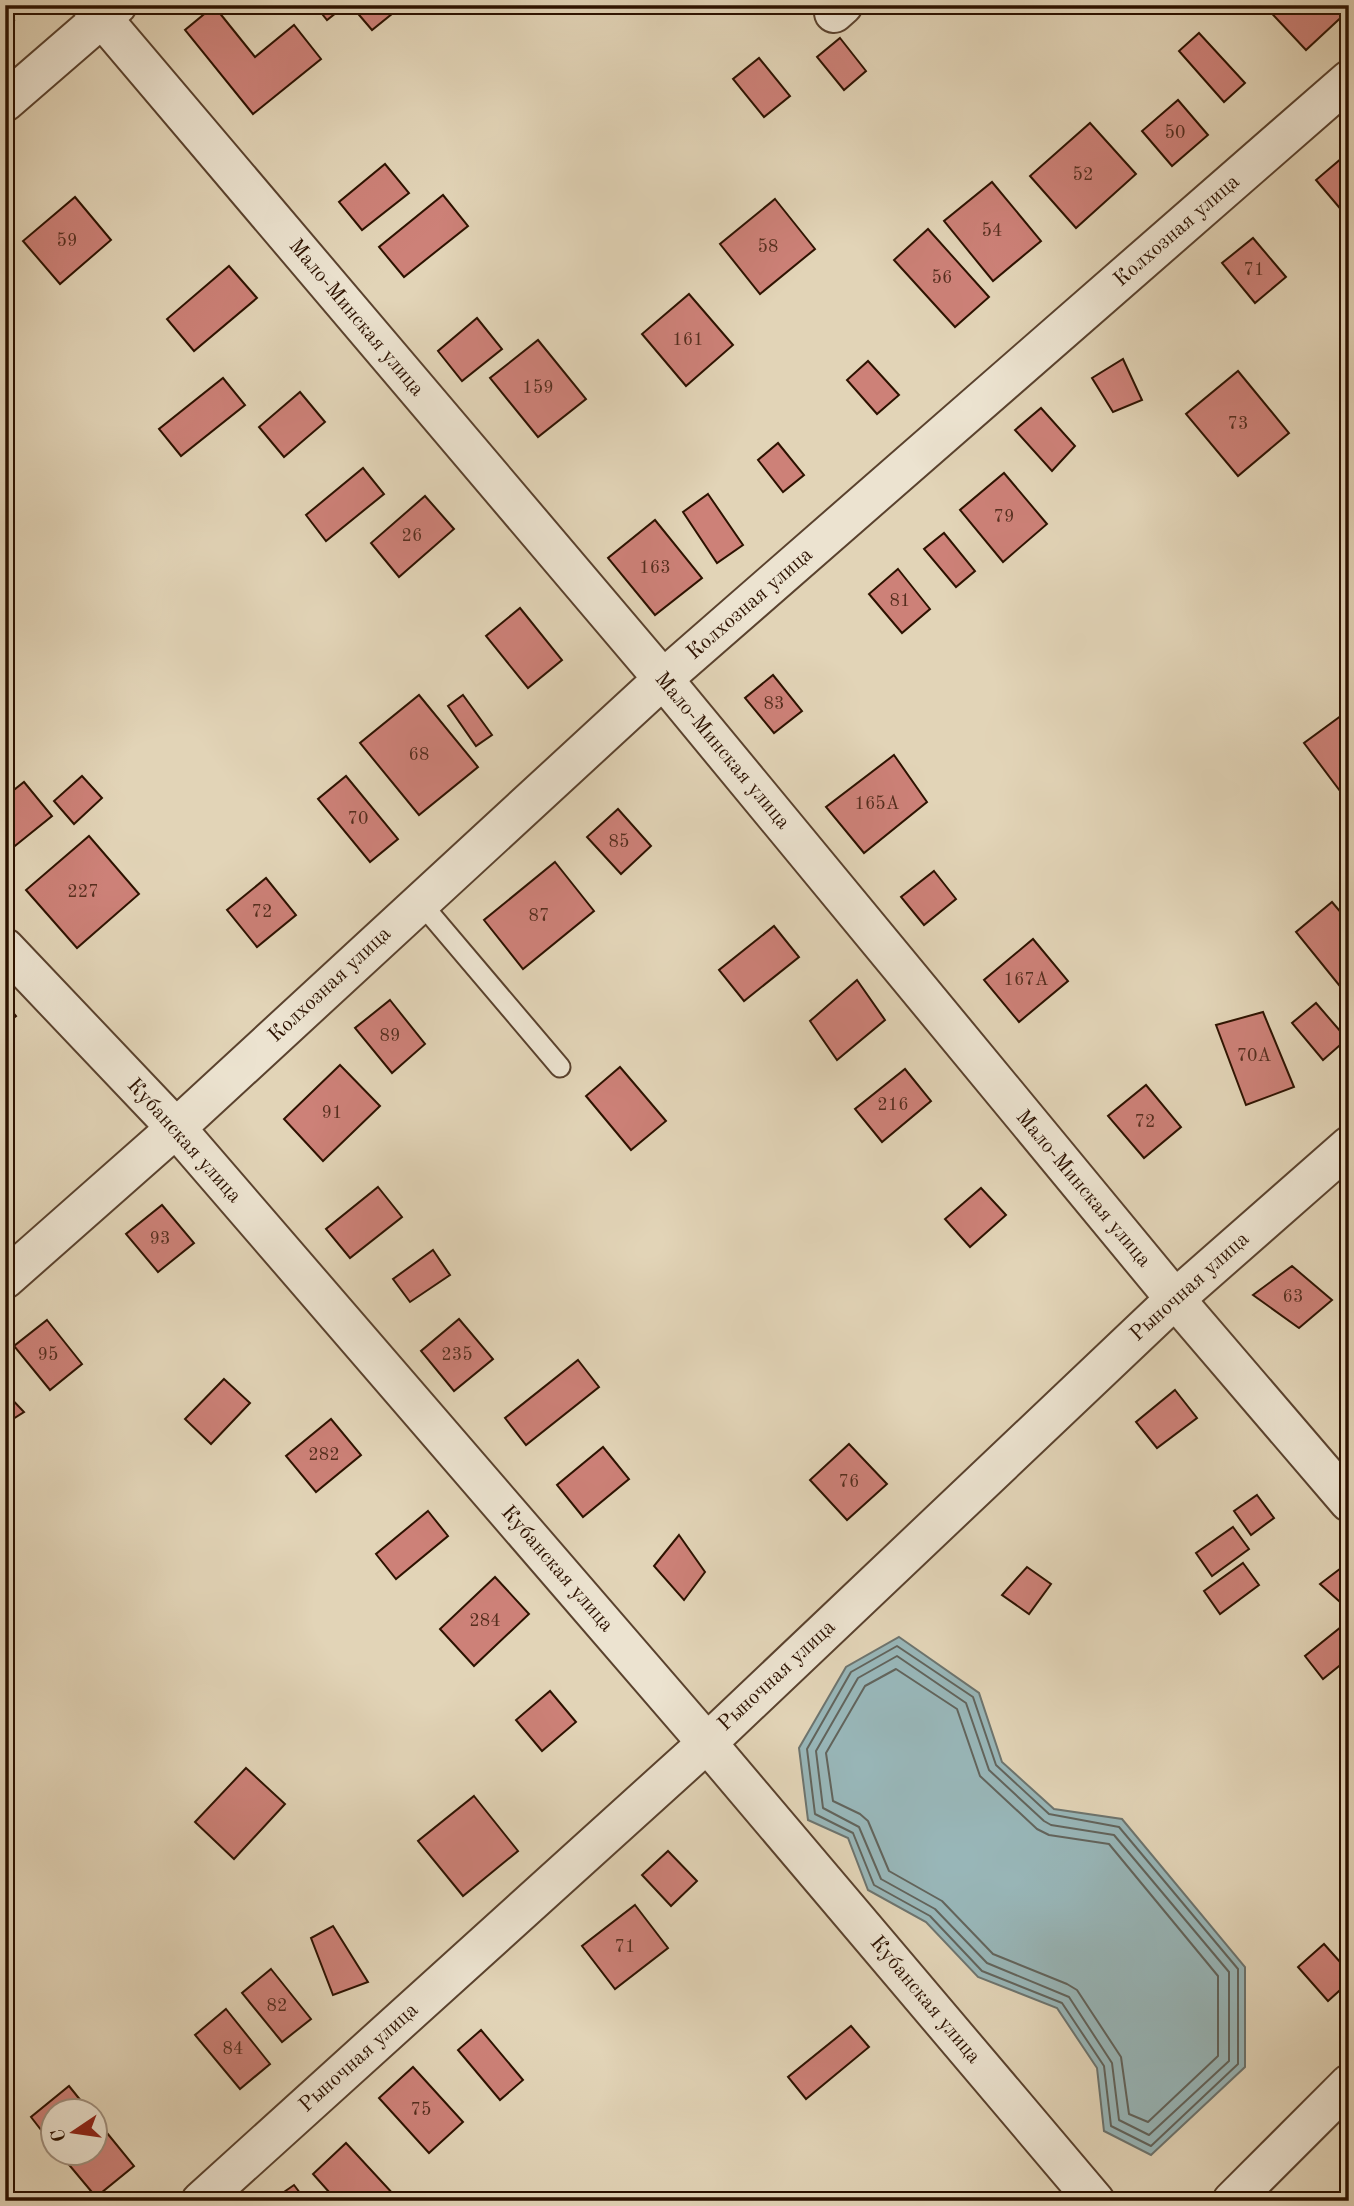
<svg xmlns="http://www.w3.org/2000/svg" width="1354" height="2206" font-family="'Old Standard TT',serif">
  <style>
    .water { fill: #98b6b8; stroke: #6d746e; stroke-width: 2 }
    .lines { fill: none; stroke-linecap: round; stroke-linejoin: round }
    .shore { stroke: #62645c; stroke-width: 2 }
    .building { fill: #cd8178; stroke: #2d1200; stroke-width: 2 }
    .service-casing { stroke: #5a422e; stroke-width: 23 }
    .minor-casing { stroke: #5a422e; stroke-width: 42 }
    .tertiary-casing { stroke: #5a422e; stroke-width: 42 }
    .service { stroke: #ece3d0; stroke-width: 19 }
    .minor { stroke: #ece3d0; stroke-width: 38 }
    .tertiary { stroke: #ece3d0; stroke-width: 38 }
    .labels { text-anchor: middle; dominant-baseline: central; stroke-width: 7; stroke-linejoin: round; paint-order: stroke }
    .number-label { font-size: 18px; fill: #552e1e }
    .street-label { font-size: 21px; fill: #2d1200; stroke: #ece3d0 }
  </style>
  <rect width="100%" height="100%" fill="#e2d4b7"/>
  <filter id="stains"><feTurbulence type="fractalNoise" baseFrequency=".00286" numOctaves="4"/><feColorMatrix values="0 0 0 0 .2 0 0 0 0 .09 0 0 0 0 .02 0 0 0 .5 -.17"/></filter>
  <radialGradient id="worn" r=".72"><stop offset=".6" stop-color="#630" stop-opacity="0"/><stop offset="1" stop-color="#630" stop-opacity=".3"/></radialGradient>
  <polygon class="water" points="899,1637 979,1693 1002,1762 1054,1809 1122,1819 1245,1967 1245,2067 1151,2155 1104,2131 1097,2068 1057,2008 978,1977 926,1922 868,1890 848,1838 808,1820 799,1748 846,1667"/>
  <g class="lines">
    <g class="shore">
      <polygon points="897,1646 973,1697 996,1765 1049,1814 1119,1827 1238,1969 1238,2064 1151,2146 1111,2126 1104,2066 1062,2003 982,1971 930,1916 874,1885 853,1833 815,1814 807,1749 851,1672"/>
      <polygon points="897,1656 966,1703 989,1770 1044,1821 1051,1825 1114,1835 1229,1972 1229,2061 1149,2135 1119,2120 1112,2063 1069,1997 987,1963 935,1909 881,1879 859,1827 823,1808 816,1751 858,1678"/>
      <polygon points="896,1669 957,1709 980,1776 1037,1829 1049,1835 1109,1844 1218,1976 1218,2056 1148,2122 1129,2114 1121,2057 1077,1990 1067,1984 993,1954 942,1901 889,1871 868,1821 860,1814 833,1801 826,1753 865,1686"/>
    </g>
  </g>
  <g class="building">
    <polygon points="315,5 346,5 327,20"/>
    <polygon points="358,5 403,5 372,30 354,9"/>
    <polygon points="1264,5 1349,5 1349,10 1306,50"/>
    <polygon points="214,6 255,57 294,25 321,59 253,114 185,30"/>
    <polygon points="5,9 14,20 5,27"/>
    <polygon points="1199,33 1245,83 1224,102 1179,51"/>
    <polygon points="840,38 866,71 844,90 817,57"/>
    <polygon points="759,58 790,96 764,117 733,79"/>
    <polygon points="1178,100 1208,135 1172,166 1142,131"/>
    <polygon points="1090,123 1136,174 1076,228 1030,176"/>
    <polygon points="1349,152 1349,219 1316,180"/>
    <polygon points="385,164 409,193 362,230 339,202"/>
    <polygon points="992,182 1041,241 993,281 944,221"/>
    <polygon points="443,195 468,226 404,277 379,247"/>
    <polygon points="75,197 111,240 60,284 23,241"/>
    <polygon points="775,199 815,249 760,294 720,244"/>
    <polygon points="928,229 989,297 955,327 894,260"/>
    <polygon points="1253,238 1286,277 1255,303 1222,263"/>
    <polygon points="229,266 257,298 194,351 167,319"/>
    <polygon points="689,294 733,345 686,386 642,334"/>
    <polygon points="477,318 502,349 462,381 438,351"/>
    <polygon points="538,340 586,399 538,437 490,378"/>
    <polygon points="1123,359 1142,400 1113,412 1092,378"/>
    <polygon points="868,361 899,395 877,414 847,380"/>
    <polygon points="1238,371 1289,433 1238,476 1186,414"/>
    <polygon points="223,378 245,405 181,456 159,429"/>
    <polygon points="300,392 325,422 284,457 259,427"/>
    <polygon points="1041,408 1075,446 1052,471 1015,430"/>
    <polygon points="778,443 804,475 783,492 758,460"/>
    <polygon points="363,468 384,494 326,541 306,515"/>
    <polygon points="1004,473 1047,524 1003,562 960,510"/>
    <polygon points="708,494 743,545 717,563 683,512"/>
    <polygon points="425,496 454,529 399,577 371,543"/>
    <polygon points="655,520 702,578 655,615 608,558"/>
    <polygon points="944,533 975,571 956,587 924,549"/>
    <polygon points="898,569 930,609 902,633 869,594"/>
    <polygon points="520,608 562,660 528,688 486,636"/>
    <polygon points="773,675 802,711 774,733 745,698"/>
    <polygon points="419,695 478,767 419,815 360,743"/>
    <polygon points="463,695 492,735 476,746 448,706"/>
    <polygon points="1349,710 1349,791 1343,795 1304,743"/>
    <polygon points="894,755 927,802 864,853 826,807"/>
    <polygon points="82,776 102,798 74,824 54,801"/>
    <polygon points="346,776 398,839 370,862 318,799"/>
    <polygon points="24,782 52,816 5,854 5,797"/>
    <polygon points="618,809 651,846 621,874 587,837"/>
    <polygon points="89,836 139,894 77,948 26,890"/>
    <polygon points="555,862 594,911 523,969 484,920"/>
    <polygon points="934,871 956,899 924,925 901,897"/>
    <polygon points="266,878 296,915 257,947 227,910"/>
    <polygon points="1332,902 1349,922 1349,983 1346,979 1339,985 1296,932"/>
    <polygon points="774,926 799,957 744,1001 719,970"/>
    <polygon points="1033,939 1068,981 1019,1022 984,980"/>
    <polygon points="857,980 885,1020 837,1060 810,1021"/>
    <polygon points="390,1000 425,1044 392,1073 355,1028"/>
    <polygon points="5,1003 16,1016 5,1025"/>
    <polygon points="1316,1003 1347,1039 1323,1060 1292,1023"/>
    <polygon points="1263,1012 1294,1087 1246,1105 1216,1025"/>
    <polygon points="340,1065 380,1106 323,1161 284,1119"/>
    <polygon points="620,1067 666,1121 631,1150 586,1096"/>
    <polygon points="905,1069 931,1101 882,1142 855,1109"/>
    <polygon points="1146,1085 1181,1127 1144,1158 1108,1116"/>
    <polygon points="378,1187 402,1217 350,1258 326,1229"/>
    <polygon points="981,1188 1006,1215 970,1247 945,1219"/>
    <polygon points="162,1205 194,1243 158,1272 126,1234"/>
    <polygon points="433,1250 450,1275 410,1302 393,1279"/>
    <polygon points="1292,1266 1332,1300 1299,1328 1253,1295"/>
    <polygon points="459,1319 493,1359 454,1391 421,1351"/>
    <polygon points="47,1320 82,1364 50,1390 14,1346"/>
    <polygon points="578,1360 599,1387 526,1445 505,1418"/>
    <polygon points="224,1379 250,1403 211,1444 185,1419"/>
    <polygon points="1175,1390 1197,1418 1157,1448 1136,1422"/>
    <polygon points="5,1392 24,1412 5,1424"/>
    <polygon points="331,1419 361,1455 316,1492 286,1456"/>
    <polygon points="849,1444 887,1484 847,1520 810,1480"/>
    <polygon points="603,1447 629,1479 583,1517 557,1485"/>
    <polygon points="1257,1495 1274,1518 1251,1535 1234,1511"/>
    <polygon points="428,1511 448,1536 396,1579 376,1554"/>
    <polygon points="1233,1527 1249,1549 1212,1576 1196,1553"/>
    <polygon points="679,1535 705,1572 684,1600 654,1566"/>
    <polygon points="1349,1562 1349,1610 1320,1584"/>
    <polygon points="1243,1563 1259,1585 1220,1614 1204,1591"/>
    <polygon points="1027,1567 1051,1584 1029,1614 1002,1595"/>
    <polygon points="495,1577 529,1614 474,1666 440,1629"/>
    <polygon points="1341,1627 1349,1637 1349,1658 1323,1679 1305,1656"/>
    <polygon points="550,1691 576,1722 542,1751 516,1720"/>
    <polygon points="246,1768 285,1804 234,1859 195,1822"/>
    <polygon points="474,1796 518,1851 463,1896 418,1841"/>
    <polygon points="668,1851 697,1881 671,1906 642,1875"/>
    <polygon points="635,1905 668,1948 615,1989 582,1946"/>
    <polygon points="333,1926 368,1982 333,1995 311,1938"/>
    <polygon points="1324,1944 1349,1972 1349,1982 1328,2001 1298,1967"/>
    <polygon points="271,1969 311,2019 282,2042 242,1993"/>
    <polygon points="226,2009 270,2064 240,2089 195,2035"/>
    <polygon points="851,2026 869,2047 806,2099 788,2077"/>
    <polygon points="481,2030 523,2080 500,2100 458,2050"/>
    <polygon points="413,2067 463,2122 429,2153 379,2098"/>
    <polygon points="69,2086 90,2112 52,2112 52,2144 31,2117"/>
    <polygon points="94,2117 134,2166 96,2197 60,2154 94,2154"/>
    <polygon points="346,2143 395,2196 390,2201 337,2201 313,2174"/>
    <polygon points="294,2185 306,2201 271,2201"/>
    <polygon points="1349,2187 1349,2201 1335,2201"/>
  </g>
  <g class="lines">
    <g class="service-casing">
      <polyline id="service" points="420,902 560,1067"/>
    </g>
    <g class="minor-casing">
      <g id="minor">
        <polyline points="91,5 663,679 1175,1299 1349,1502"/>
        <polyline points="834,13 843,5"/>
        <polyline points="5,1279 176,1128 663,679 1349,80"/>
        <polyline points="201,2201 707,1743 1175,1299 1349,1146"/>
        <polyline points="1232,2201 1349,2084"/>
      </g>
    </g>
    <g class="tertiary-casing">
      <g id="tertiary">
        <polyline points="5,102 117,5"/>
        <polyline points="5,948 176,1128 707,1743 1095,2201"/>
      </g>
    </g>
    <use href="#service" class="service"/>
    <use href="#minor" class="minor"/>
    <use href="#tertiary" class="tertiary"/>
  </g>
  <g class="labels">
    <g class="number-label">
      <text x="1175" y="133">50</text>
      <text x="1083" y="175">52</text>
      <text x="992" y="231">54</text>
      <text x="67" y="241">59</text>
      <text x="768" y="247">58</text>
      <text x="1254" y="270">71</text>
      <text x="942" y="278">56</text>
      <text x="688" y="340">161</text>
      <text x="538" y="388">159</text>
      <text x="1238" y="424">73</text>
      <text x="1004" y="517">79</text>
      <text x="412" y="536">26</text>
      <text x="655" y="568">163</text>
      <text x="900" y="601">81</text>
      <text x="774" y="704">83</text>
      <text x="419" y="755">68</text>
      <text x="877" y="804">165А</text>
      <text x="358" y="819">70</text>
      <text x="619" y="842">85</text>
      <text x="83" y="892">227</text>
      <text x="262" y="912">72</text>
      <text x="539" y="916">87</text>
      <text x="1026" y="980">167А</text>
      <text x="390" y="1036">89</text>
      <text x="1254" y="1056">70А</text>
      <text x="893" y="1105">216</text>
      <text x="332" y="1113">91</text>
      <text x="1145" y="1122">72</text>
      <text x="160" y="1239">93</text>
      <text x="1293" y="1297">63</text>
      <text x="48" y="1355">95</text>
      <text x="457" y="1355">235</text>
      <text x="324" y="1455">282</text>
      <text x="849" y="1482">76</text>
      <text x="485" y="1621">284</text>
      <text x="625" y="1947">71</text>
      <text x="277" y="2006">82</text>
      <text x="233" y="2049">84</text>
      <text x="421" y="2110">75</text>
    </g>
    <g class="street-label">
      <text transform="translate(1177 231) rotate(-41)">Колхозная улица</text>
      <text transform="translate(356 318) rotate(50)">Мало-Минская улица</text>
      <text transform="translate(750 604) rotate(-41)">Колхозная улица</text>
      <text transform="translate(722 751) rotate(50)">Мало-Минская улица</text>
      <text transform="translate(330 985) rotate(-43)">Колхозная улица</text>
      <text transform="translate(184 1141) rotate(48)">Кубанская улица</text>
      <text transform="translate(1083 1189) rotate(50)">Мало-Минская улица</text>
      <text transform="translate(1190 1287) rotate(-42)">Рыночная улица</text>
      <text transform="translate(557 1569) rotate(49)">Кубанская улица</text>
      <text transform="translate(777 1676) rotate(-43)">Рыночная улица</text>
      <text transform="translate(925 2000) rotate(50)">Кубанская улица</text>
      <text transform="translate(359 2058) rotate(-42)">Рыночная улица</text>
    </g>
  </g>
  <rect width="1354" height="2206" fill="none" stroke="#e2d4b7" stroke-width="28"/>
  <rect x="7" y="7" width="1340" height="2192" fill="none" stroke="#2d1200" stroke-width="3.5"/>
  <rect x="14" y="14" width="1326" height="2178" fill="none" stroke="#2d1200" stroke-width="2"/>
  <g transform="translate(74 2132) rotate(257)"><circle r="33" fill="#ece3d0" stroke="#a08f7d" stroke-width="2"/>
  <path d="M0-5L12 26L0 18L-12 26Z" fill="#8f2418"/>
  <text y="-10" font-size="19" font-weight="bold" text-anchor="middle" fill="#2d1200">С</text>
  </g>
  <rect width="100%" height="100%" filter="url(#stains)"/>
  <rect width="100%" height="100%" fill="url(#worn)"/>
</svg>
